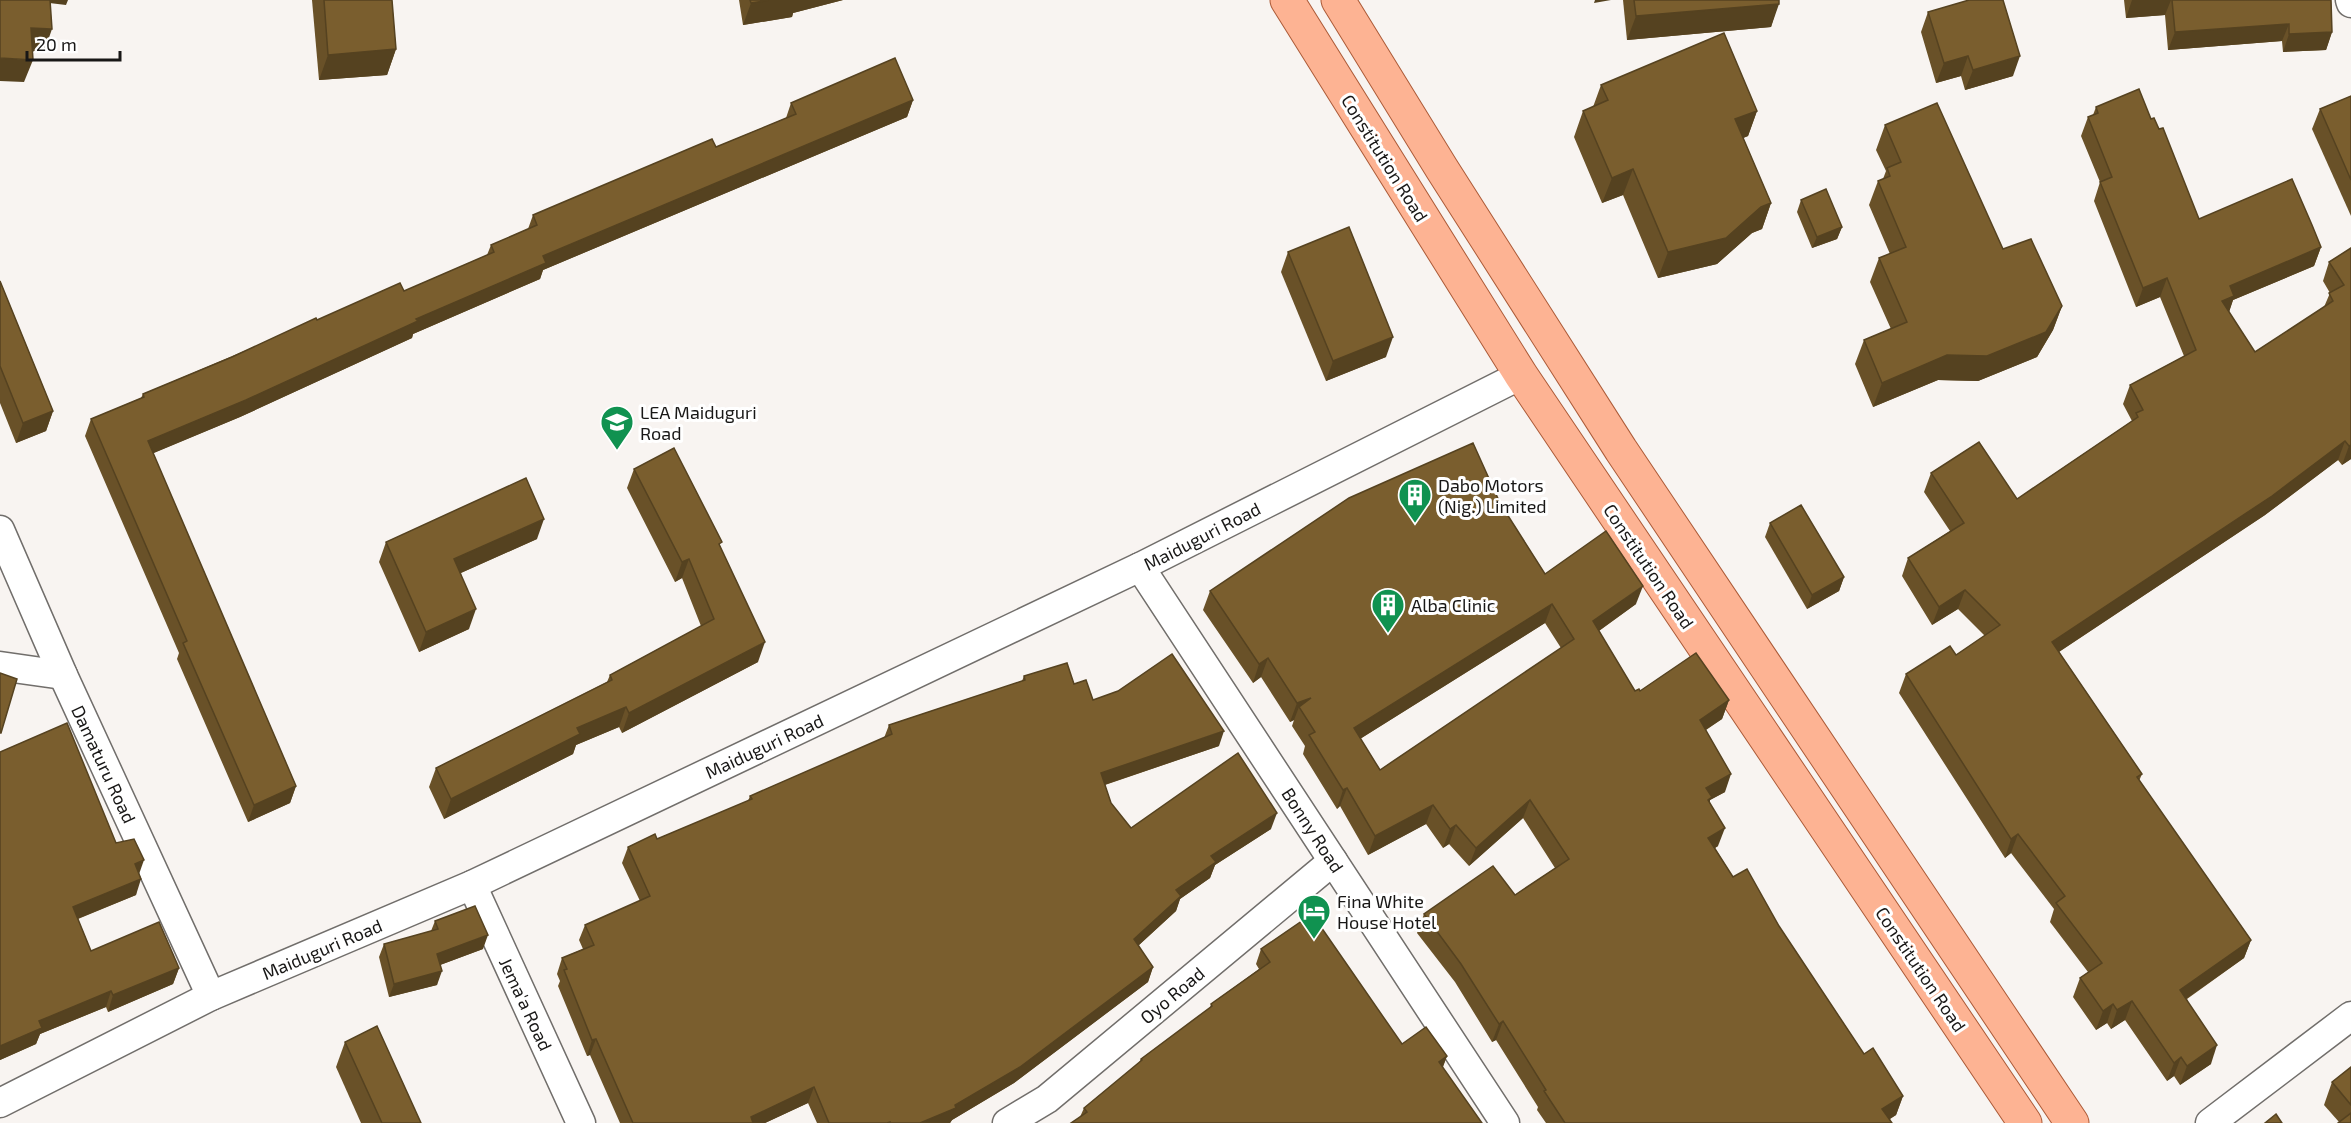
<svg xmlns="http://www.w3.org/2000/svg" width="2351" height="1123" font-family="'Exo 2',sans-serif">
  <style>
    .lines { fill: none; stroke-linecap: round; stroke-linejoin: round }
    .street-casing { stroke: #716e6b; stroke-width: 31 }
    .primary-casing { stroke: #ac5b38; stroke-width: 35 }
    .street { stroke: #fff; stroke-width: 28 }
    .primary { stroke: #fdb393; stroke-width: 33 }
    .wall { fill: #695128; fill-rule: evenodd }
    .shaded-wall { fill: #554220 }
    .building { fill: #7a5e2e; stroke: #554220; stroke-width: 1.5; fill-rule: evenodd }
    .labels { text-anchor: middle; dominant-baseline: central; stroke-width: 6; stroke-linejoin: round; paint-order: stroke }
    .street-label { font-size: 18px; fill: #181716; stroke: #fff }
    .poi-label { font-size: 18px; fill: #181716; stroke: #fff; text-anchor: start }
  </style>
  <rect width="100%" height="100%" fill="#f8f4f1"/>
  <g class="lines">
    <g class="street-casing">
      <g id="street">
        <polyline points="2350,0 2351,3"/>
        <polyline points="0,530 63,675 211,996"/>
        <polyline points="1140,567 1505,1123"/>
        <polyline points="0,666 63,675"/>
        <polyline points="472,885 581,1123"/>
        <polyline points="0,1103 211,996 472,885 1140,567 1521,375"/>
        <polyline points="1007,1123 1047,1099 1333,861"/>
        <polyline points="2210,1123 2351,1016"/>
      </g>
    </g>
    <g class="primary-casing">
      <g id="primary">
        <polyline points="1287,0 1521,375 2025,1123"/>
        <polyline points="1338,0 1442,169 1621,450 2072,1123"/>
      </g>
    </g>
    <use href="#street" class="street"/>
    <use href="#primary" class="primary"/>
  </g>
  <g class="wall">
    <polygon points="312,0 392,0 396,49 387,75 319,80"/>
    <polygon points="739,0 843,0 793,13 792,17 743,25"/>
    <polygon points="1623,0 1779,0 1771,27 1627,40"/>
    <polygon points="2124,0 2331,0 2332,32 2326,50 2283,52 2282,41 2168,50 2165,15 2126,18"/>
    <polygon points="1928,12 2013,76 1965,90 1961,76 1936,83 1921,32"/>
    <polygon points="1601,85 1757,111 1748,136 1743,138 1771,203 1762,229 1752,233 1717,264 1658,278 1623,195 1602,203 1574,137 1583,111 1593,107"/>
    <polygon points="2351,96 2351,216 2312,129 2320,109"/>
    <polygon points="913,100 907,117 543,270 540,279 413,334 412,338 240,417 153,453 296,786 290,803 248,822 177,659 179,653 85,436 91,419 141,398 143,394 317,320 404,291 487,255 491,245 528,229 533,215 716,147 786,118 791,103"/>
    <polygon points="2096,107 2151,119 2199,219 2321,247 2314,266 2233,300 2229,312 2255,352 2324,307 2330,293 2323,281 2329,262 2351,248 2351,459 2342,465 2338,460 2265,515 2059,652 2142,774 2139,781 2251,940 2244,958 2187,999 2211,1064 2180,1085 2174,1076 2167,1081 2125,1020 2111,1029 2107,1023 2096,1030 2073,997 2080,978 2088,972 2050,922 2054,909 2011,853 2005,858 1899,693 1906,674 1956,655 1985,636 1958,609 1932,625 1902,576 1908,558 1950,531 1924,492 1931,473 2017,499 2132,421 2123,404 2130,385 2184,356 2160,297 2136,307 2094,201 2100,182 2081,136 2088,117 2093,115"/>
    <polygon points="1885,125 2003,249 2062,306 2053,330 2037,357 1978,381 1938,380 1873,407 1855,364 1864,340 1891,329 1870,282 1879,258 1890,254 1869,205 1878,181 1883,179 1886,171 1876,150"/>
    <polygon points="1801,200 1842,227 1837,239 1812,248 1797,212"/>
    <polygon points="1288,252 1386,357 1326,381 1281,272"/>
    <polygon points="0,281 53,411 46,431 16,443 0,403"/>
    <polygon points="634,469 720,546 758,662 622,733 619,727 576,745 573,754 444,819 429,787 436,768 607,682 610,675 701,626 682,578 675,582 627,488"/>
    <path d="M1500,503l45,71 91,30 -37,27 36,60h5l89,9 -7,19 -16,11 19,62 -15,8v3l8,43 -3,2 18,29 46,49 85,128 39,42 -7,19 -6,4 2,4h-346l-9,-13 1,-3 -42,-67 -4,2 -37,-60 -38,-49 7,-19 91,-19 40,-27 -32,-50 -54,48 -20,-22 -6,4 -17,-24 -58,31 -28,-49 -3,3 -34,-55 2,-8 -13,-20 2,-6 -4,2 -29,-45 -8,6 -50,-73 7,-19zM1545,623l16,25 -181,122 -20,-31z"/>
    <polygon points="1770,523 1844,577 1839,591 1807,609 1765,537"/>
    <polygon points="537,539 461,573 469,629 419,652 379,562 386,542"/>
    <polygon points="1024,676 1074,684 1093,700 1219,746 1105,785 1111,803 1131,828 1271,829 1215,865 1210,878 1180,899 1176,911 1138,946 1153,967 1148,982 1014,1083 952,1120 950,1123 817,1123 808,1103 765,1123 620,1123 590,1055 587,1056 558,986 560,981 557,974 562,958 583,949 579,940 585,925 640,901 622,863 628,847 657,839 748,801 750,796 884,738 889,725 1022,681"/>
    <polygon points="0,752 116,843 139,873 136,895 78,919 91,951 179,968 173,984 108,1012 106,1007 40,1034 36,1044 0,1060"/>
    <polygon points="435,921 483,949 440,965 437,985 389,997 379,957 384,944 431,931"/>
    <polygon points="1261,949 1402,1044 1447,1056 1443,1067 1080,1117 1084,1108 1139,1063 1141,1059 1210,1008 1211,1004 1259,969 1256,964"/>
    <polygon points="345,1042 421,1123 361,1123 336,1067"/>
    <polygon points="2351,1067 2351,1123 2339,1122 2324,1105 2332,1082"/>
  </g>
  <g class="shaded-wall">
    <polygon points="42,0 68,0 66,5 41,2"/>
    <polygon points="770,0 843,0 793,13 792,17 743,25 751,3"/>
    <polygon points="1595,0 1611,0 1594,3"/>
    <polygon points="2132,0 2171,0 2165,15 2126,18"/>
    <polygon points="1779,4 1771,27 1627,40 1636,16"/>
    <polygon points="2289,24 2282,41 2168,50 2175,32"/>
    <polygon points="31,28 52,29 44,52 22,51"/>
    <polygon points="2332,32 2326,50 2283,52 2289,34"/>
    <polygon points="396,49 387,75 319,80 328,55"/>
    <polygon points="1968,56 1961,76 1936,83 1944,63"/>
    <polygon points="2020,56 2013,76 1965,90 1973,70"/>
    <polygon points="0,58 33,60 24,82 0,81"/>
    <polygon points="913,100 907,117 543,270 540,279 413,334 412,338 240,417 142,458 148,441 416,319 543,256"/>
    <polygon points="1757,111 1748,136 1726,145 1735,119"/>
    <polygon points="1633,169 1623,195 1602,203 1612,178"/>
    <polygon points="1771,203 1762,229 1752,233 1717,264 1658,278 1668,252"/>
    <polygon points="1842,227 1837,239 1812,248 1817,237"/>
    <polygon points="2321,247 2314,266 2233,300 2228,315 2222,301 2230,286"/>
    <polygon points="2167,278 2160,297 2136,307 2143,288"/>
    <polygon points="2062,306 2053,330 2037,357 1978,381 1938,380 1873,407 1882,383"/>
    <polygon points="1393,337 1386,357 1326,381 1333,361"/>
    <polygon points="53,411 46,431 16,443 23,423"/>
    <polygon points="2345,441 2338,460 2265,515 2045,661 2052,642"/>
    <polygon points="2351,445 2351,459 2342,465 2349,446"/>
    <polygon points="544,519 537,539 447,579 454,559"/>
    <polygon points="689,559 682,578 675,582 682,562"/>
    <polygon points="1844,577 1839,591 1807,609 1812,595"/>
    <polygon points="1643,586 1636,604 1586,640 1593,621"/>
    <polygon points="1965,590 1958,609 1932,625 1939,607"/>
    <polygon points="1552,604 1545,623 1347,747 1354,728"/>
    <polygon points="476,609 469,629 419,652 426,632"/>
    <polygon points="765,642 758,662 622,733 629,713"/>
    <polygon points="1268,658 1261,677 1253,683 1259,664"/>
    <polygon points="1311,698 1299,707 1294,720 1290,722 1297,703"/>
    <polygon points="1729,700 1722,719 1693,738 1700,720"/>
    <polygon points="626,707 619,727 576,745 573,754 444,819 451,799 577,728"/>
    <polygon points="1224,731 1219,746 1095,788 1101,773"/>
    <polygon points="1731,774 1725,792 1710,800 1705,816 1706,788"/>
    <polygon points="296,786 290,803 248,822 254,805"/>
    <polygon points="1347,788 1340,806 1337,809 1343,790"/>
    <polygon points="1530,800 1523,818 1469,866 1476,848"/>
    <polygon points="1433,805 1426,824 1368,855 1375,836"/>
    <polygon points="1277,813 1271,829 1215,865 1210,878 1180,899 1176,911 1128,955 1134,939 1176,890 1211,856"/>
    <polygon points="1456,825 1449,844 1443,848 1450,829"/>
    <polygon points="1725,828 1718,846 1702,856 1708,838"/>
    <polygon points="2018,834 2011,853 2005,858 2011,839"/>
    <polygon points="144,860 138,877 135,864"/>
    <polygon points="141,879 136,895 67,923 73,907"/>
    <polygon points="488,935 483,949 432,968 437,954"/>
    <polygon points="2251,940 2244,958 2173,1008 2180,990"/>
    <polygon points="1153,967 1148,982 1014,1083 952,1120 950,1123 920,1123 955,1105"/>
    <polygon points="179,968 173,984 108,1012 113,995"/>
    <polygon points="442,971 437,985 389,997 394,984"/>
    <polygon points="111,991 106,1007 40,1034 36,1044 0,1060 0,1046 39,1021"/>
    <polygon points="2132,1001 2125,1020 2111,1029 2117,1010"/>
    <polygon points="2113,1004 2107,1023 2096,1030 2103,1011"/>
    <polygon points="1503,1021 1496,1040 1492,1042 1499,1024"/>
    <polygon points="596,1039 590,1055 587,1056 592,1040"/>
    <polygon points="2217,1045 2211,1064 2180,1085 2187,1066"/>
    <polygon points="1447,1056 1441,1071 1439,1062"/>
    <polygon points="2181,1057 2174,1076 2167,1081 2174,1063"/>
    <polygon points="814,1087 808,1103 765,1123 748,1123 751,1117"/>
    <polygon points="1903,1096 1896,1115 1883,1123 1882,1109"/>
  </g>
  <g class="building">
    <polygon points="0,0 50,0 52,29 31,28 33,60 0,58"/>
    <polygon points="324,0 392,0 396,49 328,55"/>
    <polygon points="750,0 770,0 751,3"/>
    <polygon points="1634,0 1779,0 1779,4 1636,16"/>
    <polygon points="1969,0 2003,0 2020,56 1973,70 1968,56 1944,63 1928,12"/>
    <polygon points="2172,0 2331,0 2332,32 2289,34 2289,24 2175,32"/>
    <polygon points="1724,33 1757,111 1735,119 1771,203 1761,207 1726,238 1668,252 1633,169 1612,178 1583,111 1608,100 1601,85"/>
    <polygon points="895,58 913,100 543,256 546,263 416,319 418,321 246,400 148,441 296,786 254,805 183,643 187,641 91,419 144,397 143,394 232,357 316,318 317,320 400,283 404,291 494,252 491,245 537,225 533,215 712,139 716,147 796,114 791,103"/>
    <polygon points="2139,89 2151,119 2154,118 2159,129 2163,128 2199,219 2292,179 2312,225 2321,247 2230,286 2234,296 2222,301 2255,352 2333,301 2329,293 2344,285 2329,262 2351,248 2351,445 2349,446 2345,441 2272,496 2052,642 2142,774 2137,777 2251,940 2180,990 2217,1045 2187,1066 2181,1057 2174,1063 2132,1001 2117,1010 2113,1004 2103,1011 2080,978 2102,963 2056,903 2065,896 2018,834 2011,839 1906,674 1950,646 1956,655 2000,625 1965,590 1939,607 1908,558 1964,523 1931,473 1979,442 2017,499 2138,417 2136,413 2143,410 2130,385 2196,350 2167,278 2143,288 2100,182 2112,177 2088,117 2098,113 2096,107"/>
    <polygon points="2351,96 2351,180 2320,109"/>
    <polygon points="1937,103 2003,249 2031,239 2062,306 2046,332 1987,356 1947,355 1882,383 1864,340 1907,322 1879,258 1906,247 1878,181 1890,176 1887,168 1901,162 1885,125"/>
    <polygon points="1826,189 1842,227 1817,237 1801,200"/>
    <polygon points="1349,227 1393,337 1333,361 1288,252"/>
    <polygon points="0,281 53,411 23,423 0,366"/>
    <path d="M1473,443l27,60 45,71 61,-43 37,55 -50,35 42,70 4,-2 1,2 56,-38 33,47 -29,20 31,54 -25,14 6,9 -4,3 17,28 -17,10 25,39 14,-8 32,57 85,128 9,-6 30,48 -21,13 10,14h-327l-21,-32 2,-1 -43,-69 -4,3 -38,-60 -37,-50 69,-48 22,29 54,-36 -39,-59 -54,48 -20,-23 -6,4 -17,-24 -58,31 -28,-48 -4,2 -34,-55 6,-3 -16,-25 12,-9 -14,5 -29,-45 -9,6 -49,-73 139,-93zM1552,604l22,35 -194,131 -26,-42z"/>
    <polygon points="674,448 722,542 719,544 765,642 629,713 626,707 577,728 580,734 451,799 436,768 612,680 610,675 714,619 689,559 682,562 634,469"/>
    <polygon points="526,478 544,519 454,559 476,609 426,632 386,542"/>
    <polygon points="1801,505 1844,577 1812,595 1770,523"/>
    <polygon points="1172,654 1224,731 1101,773 1111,803 1131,828 1238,753 1277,813 1211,856 1216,862 1176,890 1181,896 1134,939 1153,967 1020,1067 955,1105 956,1108 920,1123 890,1123 890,1122 887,1123 829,1123 814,1087 751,1117 753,1123 633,1123 596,1039 592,1040 564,970 567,969 562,958 594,945 585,925 650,896 628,847 655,834 657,839 752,799 750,796 892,734 889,725 1025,680 1024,676 1067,663 1074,684 1086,680 1093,700 1118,691"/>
    <polygon points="0,673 17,679 1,733 0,733"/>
    <polygon points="67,723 116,843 134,839 144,860 135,864 141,879 73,907 91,951 159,922 179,968 113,995 111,991 39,1021 42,1028 0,1046 0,752"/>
    <polygon points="475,906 488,935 437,954 442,971 394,984 384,944 438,929 435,921"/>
    <polygon points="1312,914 1402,1044 1426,1027 1447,1056 1439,1062 1482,1123 1071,1123 1087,1112 1084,1108 1142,1060 1141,1059 1212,1006 1211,1004 1270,962 1261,949"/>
    <polygon points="377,1026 421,1123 382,1123 345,1042"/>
    <polygon points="2351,1067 2351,1105 2332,1082"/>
    <polygon points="2351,1113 2351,1123 2338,1123"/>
    <polygon points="2276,1114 2282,1123 2265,1123"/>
  </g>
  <defs>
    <g id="school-pin" transform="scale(1.725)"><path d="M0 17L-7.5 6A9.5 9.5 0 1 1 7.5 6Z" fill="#109250" stroke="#fff"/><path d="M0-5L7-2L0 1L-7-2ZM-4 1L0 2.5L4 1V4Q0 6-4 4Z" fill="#fff"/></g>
    <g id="building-pin" transform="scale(1.725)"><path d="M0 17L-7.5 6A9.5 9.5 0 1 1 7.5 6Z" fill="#109250" stroke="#fff"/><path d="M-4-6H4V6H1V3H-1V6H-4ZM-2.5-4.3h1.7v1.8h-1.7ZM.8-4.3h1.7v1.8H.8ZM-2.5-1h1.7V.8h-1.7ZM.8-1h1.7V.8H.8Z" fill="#fff"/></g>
    <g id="hotel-pin" transform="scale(1.725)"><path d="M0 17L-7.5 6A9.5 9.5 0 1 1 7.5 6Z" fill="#109250" stroke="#fff"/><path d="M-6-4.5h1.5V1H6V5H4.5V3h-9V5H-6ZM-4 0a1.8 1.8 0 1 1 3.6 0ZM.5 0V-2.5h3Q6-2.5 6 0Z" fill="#fff"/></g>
  </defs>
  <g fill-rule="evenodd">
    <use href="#school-pin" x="617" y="422"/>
    <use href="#building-pin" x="1415" y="495"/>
    <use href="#building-pin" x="1388" y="605"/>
    <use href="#hotel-pin" x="1314" y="911"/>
  </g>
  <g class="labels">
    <g class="street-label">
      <text transform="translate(1385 158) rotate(58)">Constitution Road</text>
      <text transform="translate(1202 536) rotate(-27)">Maiduguri Road</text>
      <text transform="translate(1649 566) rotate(56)">Constitution Road</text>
      <text transform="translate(764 746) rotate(-25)">Maiduguri Road</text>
      <text transform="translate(104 764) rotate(65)">Damaturu Road</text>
      <text transform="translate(1313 830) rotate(57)">Bonny Road</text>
      <text transform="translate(322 949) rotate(-23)">Maiduguri Road</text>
      <text transform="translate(1921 969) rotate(56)">Constitution Road</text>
      <text transform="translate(1172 995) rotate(-40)">Oyo Road</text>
      <text transform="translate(526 1004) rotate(65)">Jema'a Road</text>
    </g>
    <g class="poi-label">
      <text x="640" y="412">LEA Maiduguri<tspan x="640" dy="21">Road</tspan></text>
      <text x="1438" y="485">Dabo Motors<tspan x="1438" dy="21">(Nig.) Limited</tspan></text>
      <text x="1411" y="605">Alba Clinic</text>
      <text x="1337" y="901">Fina White<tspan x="1337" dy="21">House Hotel</tspan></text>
    </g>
  </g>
  <path d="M27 51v9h93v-9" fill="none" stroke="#181716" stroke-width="3"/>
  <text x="36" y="51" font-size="18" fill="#181716" stroke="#ffffff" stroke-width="4.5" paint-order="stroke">20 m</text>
</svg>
